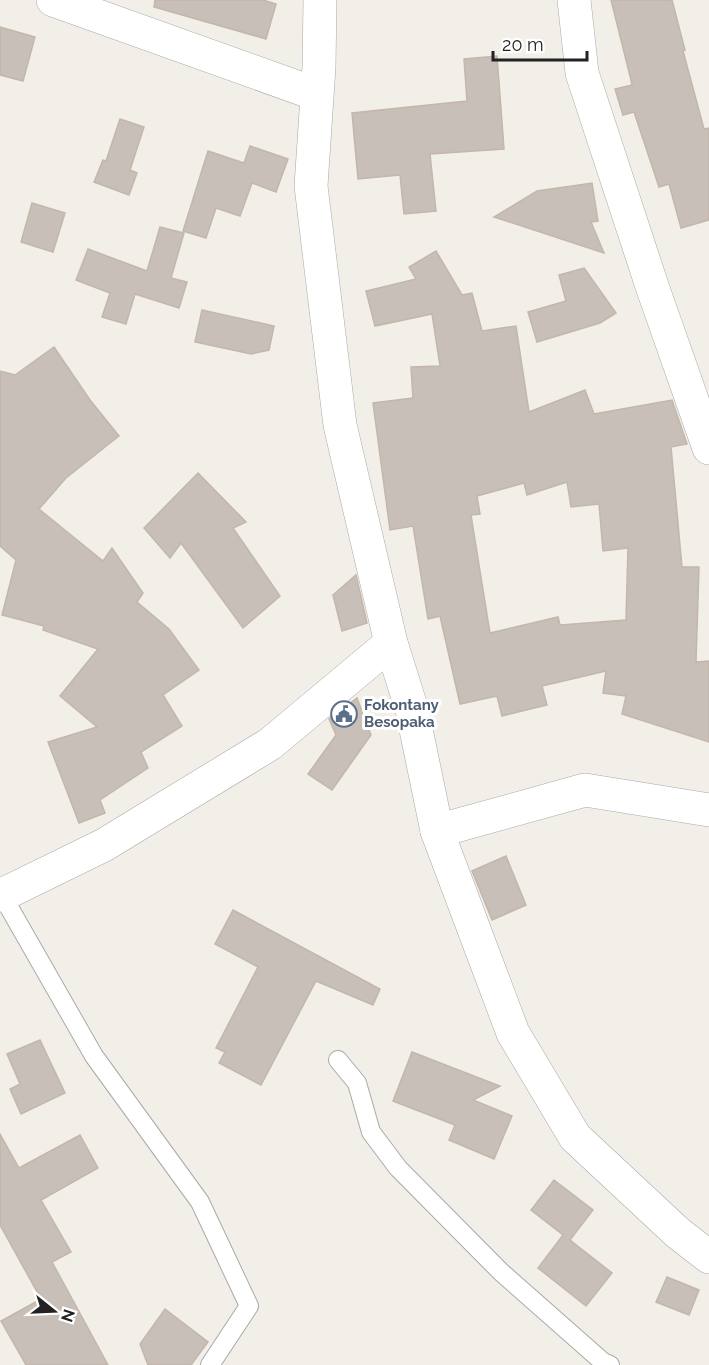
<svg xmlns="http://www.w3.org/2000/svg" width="709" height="1365" font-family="Raleway,sans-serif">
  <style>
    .building { fill: #c7bfb8; stroke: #c4b6ab; stroke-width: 1.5; fill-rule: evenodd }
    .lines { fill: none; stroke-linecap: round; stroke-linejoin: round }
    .lane-casing { stroke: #a9a9a9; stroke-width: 20 }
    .street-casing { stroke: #a9a9a9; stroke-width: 34 }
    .lane { stroke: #fff; stroke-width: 18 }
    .street { stroke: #fff; stroke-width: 33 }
    .labels { text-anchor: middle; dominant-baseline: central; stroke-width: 6; stroke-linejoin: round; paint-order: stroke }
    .service-label { font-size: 15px; font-weight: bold; fill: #4e5e75; stroke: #fff; text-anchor: start }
  </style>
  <rect width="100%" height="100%" fill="#f2efe9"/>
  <g class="building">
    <polygon points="155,0 263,0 276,4 266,39 154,7"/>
    <polygon points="611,0 672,0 685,50 683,51 704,129 709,128 709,220 681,228 669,184 659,187 634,112 623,115 615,89 632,85 631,80"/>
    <polygon points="0,27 35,37 23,81 0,75"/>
    <polygon points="497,56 504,149 430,154 436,211 404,214 400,175 358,179 352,113 467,101 464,59"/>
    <polygon points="120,119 144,127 130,170 137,173 129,195 94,182 103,160 106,161"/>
    <polygon points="250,146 288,159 276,192 252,183 240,216 216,208 206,238 183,231 208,151 244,163"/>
    <polygon points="592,183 598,221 591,222 604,253 494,217 537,191"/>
    <polygon points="32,203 65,213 53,252 21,242"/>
    <polygon points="160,227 184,233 171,278 187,282 179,308 135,294 126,324 102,317 110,293 76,280 88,249 147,271"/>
    <path d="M436,251l26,44 10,-2 10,38 34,-5 13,86 56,-22 9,24 78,-14 15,44 -16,3 11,120h17l-3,95 13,-1v81l-87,-28 4,-18 -23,-3 3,-22 -64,15 5,19 -45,11 -5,-20 -37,8 -20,-88 -12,3 -15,-93 -23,4 -17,-127 40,-5 -2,-31 29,-1 -8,-52 -57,12 -9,-35 50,-12 -7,-12zM567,482l4,25 28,-3 4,47 25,-3 -2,72 -66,5 -2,-8 -68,16 -19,-118 9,-1 -3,-18 47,-13 3,12z"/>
    <polygon points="584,268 616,313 600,323 537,342 528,312 566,301 559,275"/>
    <polygon points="202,310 274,326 269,350 251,354 195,342"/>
    <polygon points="54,347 90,400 119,436 66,478 39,509 103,561 112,548 143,593 137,602 169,629 199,670 163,695 182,726 141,752 148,768 100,800 105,813 79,823 48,742 97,727 60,696 98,649 43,630 44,626 2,615 16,560 0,546 0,371 15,375"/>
    <polygon points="198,473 246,522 233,528 280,596 243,628 181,543 170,558 144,528"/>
    <polygon points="356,575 367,623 342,631 333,595"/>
    <polygon points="357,698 371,735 332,790 308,774 336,735 329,719"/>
    <polygon points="506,856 526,905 492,920 472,871"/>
    <polygon points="233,910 380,989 373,1005 316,981 261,1085 219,1063 225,1052 216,1048 258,967 215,944"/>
    <polygon points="40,1040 65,1093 21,1114 10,1089 20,1084 7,1054"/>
    <polygon points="412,1052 500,1086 473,1100 512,1116 494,1159 449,1140 455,1125 393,1101"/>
    <polygon points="0,1134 19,1168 80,1135 98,1168 41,1200 71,1252 52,1262 108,1365 26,1365 1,1321 41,1299 0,1225"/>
    <polygon points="554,1180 593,1210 570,1240 612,1273 586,1306 538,1268 563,1235 531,1210"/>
    <polygon points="667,1277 699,1290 689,1315 656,1302"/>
    <polygon points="165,1309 208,1342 191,1365 148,1365 140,1344"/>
  </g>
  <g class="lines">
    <g class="lane-casing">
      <g id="lane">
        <polyline points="2,895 94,1056 200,1202 249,1306 210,1365"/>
        <polyline points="338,1060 357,1083 371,1132 398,1168 501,1272 603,1362 610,1365"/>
      </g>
    </g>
    <g class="street-casing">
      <g id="street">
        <polyline points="53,0 316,94"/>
        <polyline points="320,0 319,67 311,186 340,425 391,643 412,710 437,831 513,1033 575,1137 678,1233 709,1257"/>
        <polyline points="574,0 582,73 653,289 709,448"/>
        <polyline points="437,831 585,790 709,810"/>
        <polyline points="0,893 2,895 104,845 270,744 391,643"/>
      </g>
    </g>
    <use href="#lane" class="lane"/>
    <use href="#street" class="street"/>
  </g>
  <defs>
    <g id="civic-ring" transform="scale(1.35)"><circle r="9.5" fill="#fff" stroke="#5c6f8a" stroke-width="1.5"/><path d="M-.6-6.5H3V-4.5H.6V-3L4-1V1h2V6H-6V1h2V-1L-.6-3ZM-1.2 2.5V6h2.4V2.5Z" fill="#5c6f8a"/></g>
  </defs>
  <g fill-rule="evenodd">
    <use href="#civic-ring" x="344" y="714"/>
  </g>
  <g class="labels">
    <g class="service-label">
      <text x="364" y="705">Fokontany<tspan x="364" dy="17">Besopaka</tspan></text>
    </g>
  </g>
  <g transform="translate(54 1311) rotate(108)" stroke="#ffffff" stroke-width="4.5" paint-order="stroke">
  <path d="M0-4.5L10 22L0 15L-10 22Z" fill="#222222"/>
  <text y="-9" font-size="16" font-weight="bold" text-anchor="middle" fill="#222222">N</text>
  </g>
  <path d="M493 51v9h94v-9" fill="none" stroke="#222222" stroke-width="3"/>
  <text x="502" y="51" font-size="18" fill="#222222" stroke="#ffffff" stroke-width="4.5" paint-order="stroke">20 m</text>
</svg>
